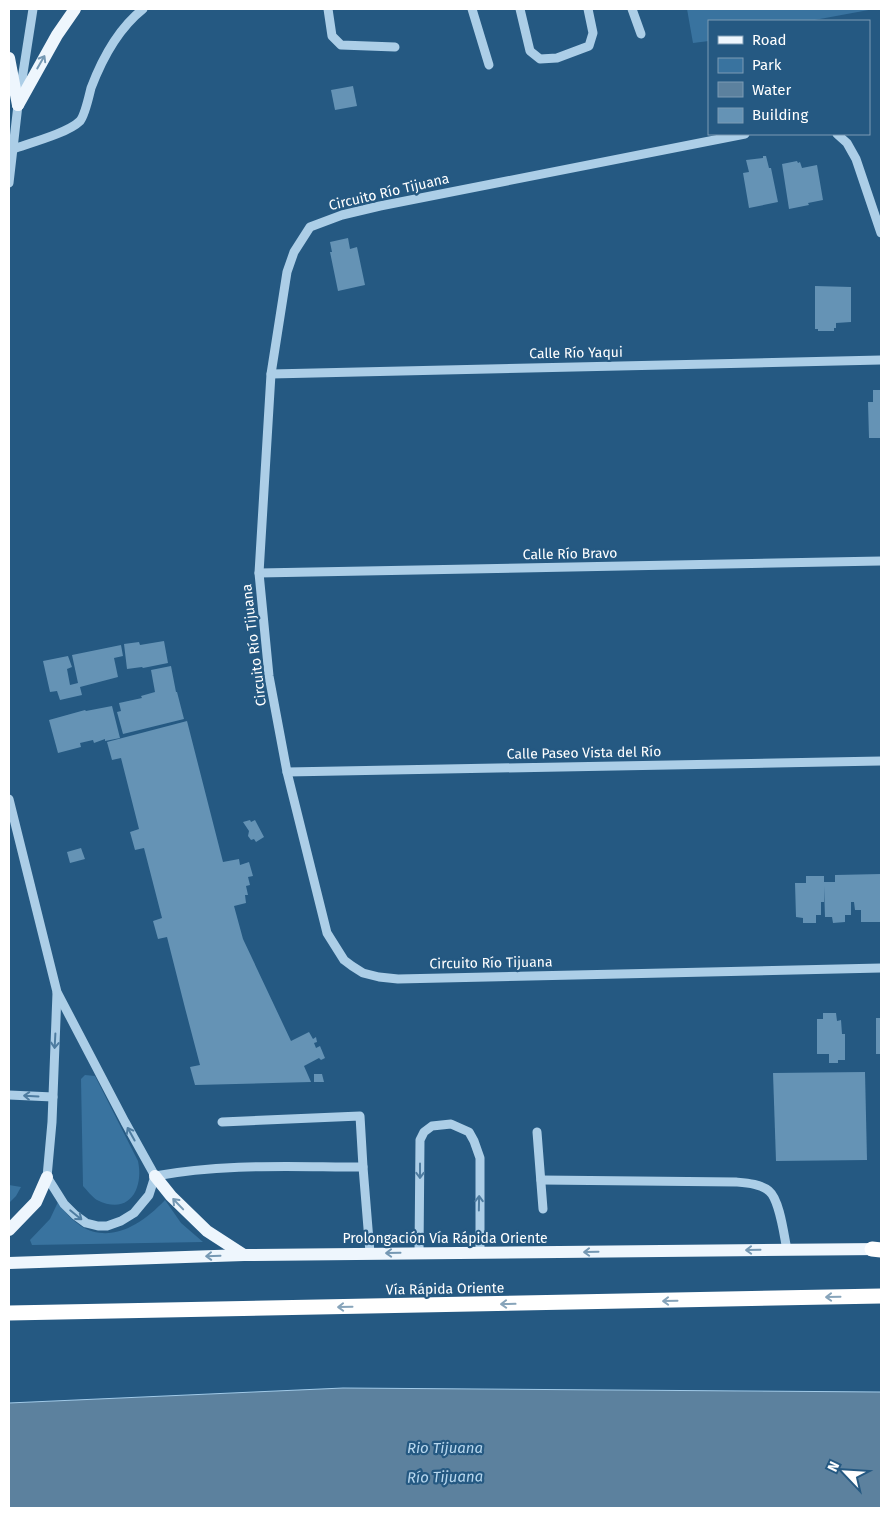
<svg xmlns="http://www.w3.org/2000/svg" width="890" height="1517" font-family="'Fira Sans',sans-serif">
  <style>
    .green { fill: #39739f }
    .water { fill: #5c819e; stroke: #a1cae8 }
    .building { fill: #6593b5 }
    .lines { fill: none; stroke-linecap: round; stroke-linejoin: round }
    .minor { stroke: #accee7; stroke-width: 9 }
    .major { stroke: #eef6fd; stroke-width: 12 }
    .highway { stroke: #fff; stroke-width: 15 }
    .oneway { stroke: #7598b3 }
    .oneway2 { stroke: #4e7ca0 }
    .oneway3 { stroke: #87a4ba }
    .labels { text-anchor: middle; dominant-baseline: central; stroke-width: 4.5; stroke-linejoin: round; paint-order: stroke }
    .street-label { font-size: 14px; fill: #fff; stroke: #255982 }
    .water-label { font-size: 15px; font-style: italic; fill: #b8d8ef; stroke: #255982 }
  </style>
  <rect width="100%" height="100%" fill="#255982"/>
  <g class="green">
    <polygon points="687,9 874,9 809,21 709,21 709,41 693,43"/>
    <path d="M85,1075l10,1 43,85c6,28 -9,55 -41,39 -5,-3 -10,-10 -14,-14l-2,-107z"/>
    <polygon points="9,1185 21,1187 16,1196 9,1203"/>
    <path d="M165,1200l16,23 22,19 -171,3 -2,-5 20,-21 8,-17c32,49 73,34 107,-2z"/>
  </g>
  <polygon class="water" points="343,1388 881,1392 881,1508 9,1508 9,1403"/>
  <g class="building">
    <polygon points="353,86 357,106 335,110 331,90"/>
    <polygon points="763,156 766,156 769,168 771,168 778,202 749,208 743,173 749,172 746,160 763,158"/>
    <polygon points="797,161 798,163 800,162 802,168 817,165 823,200 808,203 809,205 789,209 782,164"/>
    <polygon points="348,238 350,249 357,247 365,285 338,291 330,252 332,252 330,242"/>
    <polygon points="815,286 851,287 851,322 836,323 836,328 834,328 834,331 818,331 818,329 815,329"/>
    <polygon points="873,390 881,390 881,438 869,438 868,402 873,402"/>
    <polygon points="164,641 168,663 143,668 142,667 127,669 124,644 139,642 140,645"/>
    <polygon points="121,645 123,656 114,658 118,677 80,687 82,695 60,700 57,691 50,692 43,661 68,656 72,667 67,669 70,685 78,683 72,655"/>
    <polygon points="171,666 176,692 177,692 184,719 123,734 117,712 121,711 119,703 142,698 141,696 155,692 151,670"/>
    <polygon points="112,706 120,738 105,741 105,739 94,743 93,740 80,743 81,747 58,753 49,720 85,710 86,711"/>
    <polygon points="187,721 223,862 239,859 240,865 249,862 253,876 248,877 250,885 246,886 248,895 245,895 246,903 234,906 243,939 291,1041 309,1032 313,1039 316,1037 317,1042 314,1043 316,1048 320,1046 325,1058 321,1060 319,1058 304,1066 311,1082 195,1085 190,1067 200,1065 185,1008 167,937 158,939 153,921 162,918 144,848 135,850 130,832 139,829 121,758 112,760 107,742"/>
    <polygon points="250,820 251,822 255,820 264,837 256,842 254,839 251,840 248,836 249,831 243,822"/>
    <polygon points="81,848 85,859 70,863 67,852"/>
    <polygon points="881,874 881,922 861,922 861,910 855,910 854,902 851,902 851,915 845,915 845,922 833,923 832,917 825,917 824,886 824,902 821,902 821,915 816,915 816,923 803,923 803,918 796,917 795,883 806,883 806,876 824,876 824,882 835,882 835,875"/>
    <polygon points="823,1013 836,1013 837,1021 841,1020 842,1034 845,1034 845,1060 838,1060 838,1063 829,1063 829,1054 817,1054 817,1019 823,1019"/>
    <rect x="876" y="1018" width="5" height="36"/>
    <polygon points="865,1072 867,1160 776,1161 773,1073"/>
    <polygon points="314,1074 322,1074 324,1082 314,1082"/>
  </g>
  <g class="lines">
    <g class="minor">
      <polyline points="328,9 332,36 341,45 395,47"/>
      <polyline points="472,9 489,65"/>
      <polyline points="520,9 530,51 540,59 557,58 589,46 593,33 588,9"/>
      <polyline points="632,9 641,34"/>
      <polyline points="745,134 380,206 342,215 310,227 294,252 287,272 271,374 259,573 269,676 287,772 327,933 344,960 352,966 363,973 379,977 398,979 881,968"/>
      <polyline points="837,134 847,143 856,159 881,233"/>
      <path d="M13,149c17,-6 55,-16 67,-28 5,-6 9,-25 11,-33 11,-29 28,-60 52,-79"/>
      <polyline points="9,183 18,105 33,9"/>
      <polyline points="271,374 881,360"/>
      <polyline points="259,573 881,561"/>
      <polyline points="287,772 881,761"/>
      <polyline points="9,799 57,992 125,1122 155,1176"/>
      <polyline points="57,993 52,1122 47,1177 64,1204 75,1215 86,1223 98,1226 107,1226 121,1221 134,1213 149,1195 155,1176"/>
      <polyline points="9,1095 53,1097"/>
      <polyline points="222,1122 360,1116 363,1167"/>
      <polyline points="537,1132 543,1209"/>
      <path d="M155,1176c69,-13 138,-9 208,-9l7,86"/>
      <path d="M541,1180l195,2c11,1 25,2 33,9 11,9 15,45 18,59"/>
      <polyline points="419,1253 420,1140 424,1132 432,1126 451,1124 469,1132 474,1141 480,1158 480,1252"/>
    </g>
    <g class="major">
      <polyline points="9,58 18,105"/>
      <polyline points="18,105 57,35 75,9"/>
      <polyline points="155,1176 171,1196 207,1231 244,1255"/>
      <polyline points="9,1230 36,1202 47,1177"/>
      <polyline points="9,1263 244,1255 881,1249"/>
    </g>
    <g class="highway">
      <polyline points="872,1249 881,1250"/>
      <polyline points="9,1313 881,1296"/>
    </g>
  </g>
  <defs><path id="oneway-shaft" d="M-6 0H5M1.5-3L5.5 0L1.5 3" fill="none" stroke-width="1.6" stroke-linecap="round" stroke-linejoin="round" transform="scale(1.25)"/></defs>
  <g class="oneway">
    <use href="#oneway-shaft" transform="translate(41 62) rotate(-60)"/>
    <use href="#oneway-shaft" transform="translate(178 1204) rotate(-134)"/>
    <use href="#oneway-shaft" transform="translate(753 1250) rotate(179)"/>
    <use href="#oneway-shaft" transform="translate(591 1252) rotate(179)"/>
    <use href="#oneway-shaft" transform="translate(393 1253) rotate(179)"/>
    <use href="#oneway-shaft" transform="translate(213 1256) rotate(178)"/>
  </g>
  <g class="oneway2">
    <use href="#oneway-shaft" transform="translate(55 1041) rotate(93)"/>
    <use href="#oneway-shaft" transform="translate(31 1096) rotate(-177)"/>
    <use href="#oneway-shaft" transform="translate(131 1134) rotate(-119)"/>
    <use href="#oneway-shaft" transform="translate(420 1171) rotate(90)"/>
    <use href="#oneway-shaft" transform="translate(479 1203) rotate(-89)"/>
    <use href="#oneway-shaft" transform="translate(76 1215) rotate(39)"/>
  </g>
  <g class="oneway3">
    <use href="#oneway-shaft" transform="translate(833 1297) rotate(179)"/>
    <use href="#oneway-shaft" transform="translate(670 1301) rotate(179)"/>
    <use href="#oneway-shaft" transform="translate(508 1304) rotate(179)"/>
    <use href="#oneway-shaft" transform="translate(345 1307) rotate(179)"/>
  </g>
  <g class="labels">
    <g class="street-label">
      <text transform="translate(389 192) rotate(-13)">Circuito Río Tijuana</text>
      <text transform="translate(576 353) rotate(-1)">Calle Río Yaqui</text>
      <text transform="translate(570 554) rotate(-1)">Calle Río Bravo</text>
      <text transform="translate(254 645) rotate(-97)">Circuito Río Tijuana</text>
      <text transform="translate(584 753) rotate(-1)">Calle Paseo Vista del Río</text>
      <text transform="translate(491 963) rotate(-1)">Circuito Río Tijuana</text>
      <text x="445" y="1238">Prolongación Vía Rápida Oriente</text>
      <text transform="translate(445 1289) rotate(-1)">Vía Rápida Oriente</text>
    </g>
    <g class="water-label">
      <text x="445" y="1448">Rio Tijuana</text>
      <text transform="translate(445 1477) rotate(-1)">Río Tijuana</text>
    </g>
  </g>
  <rect width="890" height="1517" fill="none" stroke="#ffffff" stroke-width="20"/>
  <rect x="708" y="20" width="162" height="115" fill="#255982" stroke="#7c9bb4"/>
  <rect x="718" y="36" width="25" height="8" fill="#eef6fd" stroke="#7c9bb4"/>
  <text x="752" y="45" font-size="15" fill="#ffffff">Road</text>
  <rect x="718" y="58" width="25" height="15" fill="#39739f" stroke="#7c9bb4"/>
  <text x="752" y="70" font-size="15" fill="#ffffff">Park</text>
  <rect x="718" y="82" width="25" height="15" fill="#5c819e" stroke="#7c9bb4"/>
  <text x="752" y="95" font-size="15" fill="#ffffff">Water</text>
  <rect x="718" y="108" width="25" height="15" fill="#6593b5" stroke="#7c9bb4"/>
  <text x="752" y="120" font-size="15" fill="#ffffff">Building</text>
  <g transform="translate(845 1472) rotate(295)" stroke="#255982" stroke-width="4" paint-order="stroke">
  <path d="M0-4L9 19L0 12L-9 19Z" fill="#ffffff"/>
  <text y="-8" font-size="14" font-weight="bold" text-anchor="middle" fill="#ffffff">N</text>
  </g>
</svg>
